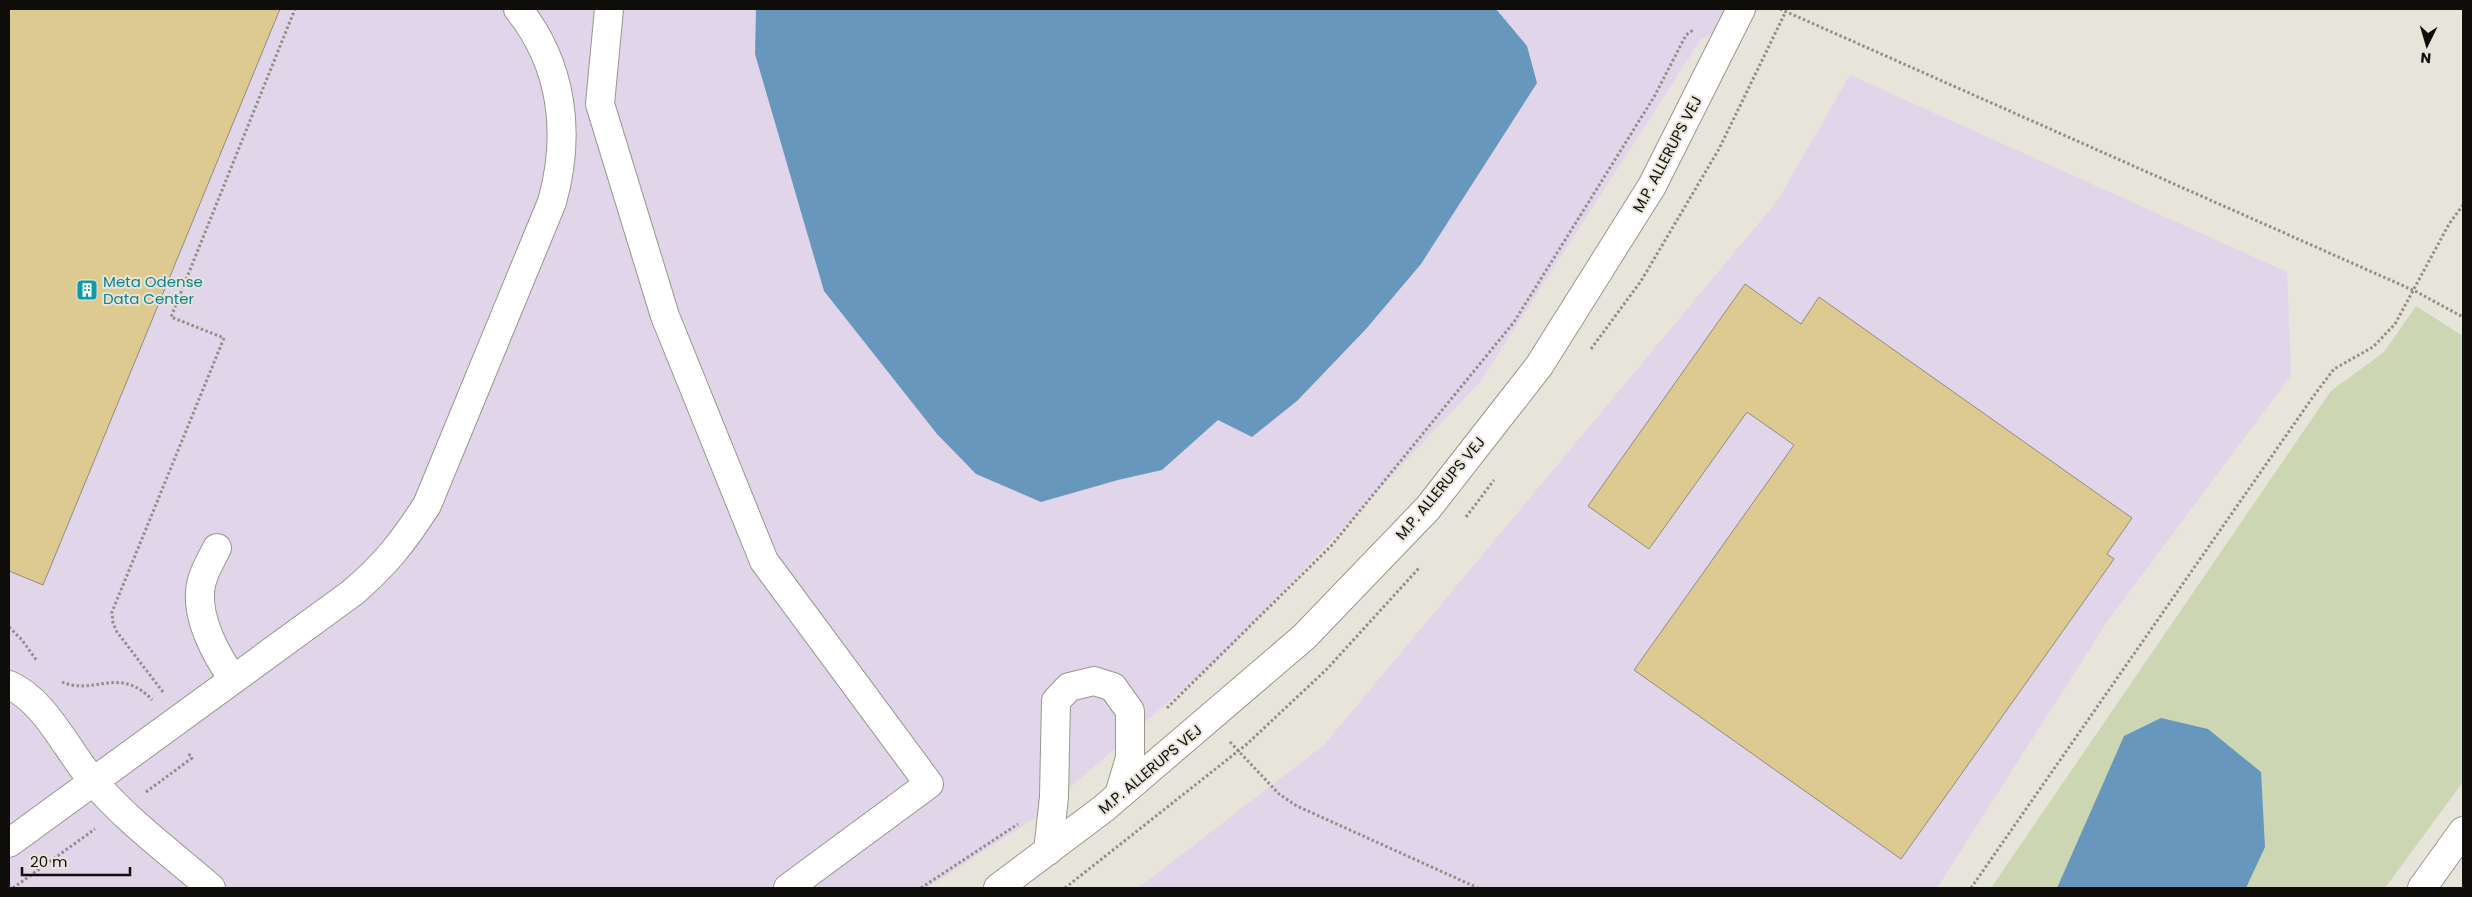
<svg xmlns="http://www.w3.org/2000/svg" width="2472" height="897" font-family="Poppins,sans-serif">
  <style>
    .industrial { fill: #e1d5ea }
    .green { fill: #ccd6b2 }
    .water { fill: #6897bd }
    .building { fill: #dcca91; stroke: #8f8c82 }
    .lines { fill: none; stroke-linecap: round; stroke-linejoin: round }
    .minor-casing { stroke: #99968c; stroke-width: 30 }
    .major-casing { stroke: #99968c; stroke-width: 30 }
    .path { stroke: #918f87; stroke-width: 3; stroke-dasharray: 2.5 2.5; stroke-linecap: butt }
    .minor { stroke: #fff; stroke-width: 28 }
    .major { stroke: #fff; stroke-width: 28 }
    .labels { text-anchor: middle; dominant-baseline: central; stroke-width: 4; stroke-linejoin: round; paint-order: stroke }
    .street-label { font-size: 15px; fill: #0e0d09; stroke: #e7e4da }
    .culture-label { font-size: 15px; fill: #0d838f; stroke: #e7e4da; text-anchor: start }
  </style>
  <rect width="100%" height="100%" fill="#e7e4da"/>
  <g class="industrial">
    <polygon points="9,9 1763,9 1701,39 1480,382 1226,652 1035,818 927,888 9,888"/>
    <polygon points="1850,75 2287,272 2291,375 2107,622 1937,888 1138,888 1324,745 1778,200"/>
  </g>
  <polygon class="green" points="2416,306 2463,336 2463,782 2385,888 1991,888 2331,391 2384,352"/>
  <g class="water">
    <polygon points="756,9 1496,9 1527,46 1537,83 1421,264 1366,329 1297,401 1252,437 1218,420 1162,470 1118,480 1041,502 976,474 937,434 824,291 755,54"/>
    <polygon points="2161,718 2208,729 2261,772 2265,847 2246,888 2057,888 2124,736"/>
  </g>
  <g class="building">
    <polygon points="9,9 280,9 43,585 9,571"/>
    <polygon points="1745,284 1801,324 1819,297 2132,518 2107,554 2114,559 1901,859 1634,670 1794,445 1747,412 1649,549 1588,506"/>
  </g>
  <g class="lines">
    <g class="minor-casing">
      <g id="minor">
        <polyline points="609,9 600,104 665,316 764,561 929,784 788,888"/>
        <path d="M217,548c-7,14 -16,28 -17,44 -2,29 16,63 33,87"/>
        <path d="M9,685c36,15 59,67 84,96 34,40 79,73 118,107"/>
        <path d="M9,843l343,-250c34,-29 51,-51 75,-88l125,-303c19,-68 11,-137 -34,-193"/>
        <polyline points="1048,851 1054,797 1056,701 1069,687 1094,681 1113,687 1130,711 1130,758 1119,795"/>
        <polyline points="998,888 1103,809 1304,637 1428,508 1539,366 1652,186 1741,9"/>
      </g>
    </g>
    <g class="major-casing">
      <polyline id="major" points="2422,888 2463,831"/>
    </g>
    <g class="path">
      <polyline points="1780,9 2415,291 2463,317"/>
      <polyline points="1591,349 1641,281 1719,149 1786,11"/>
      <polyline points="1466,517 1494,480"/>
      <polyline points="9,627 22,640 37,661"/>
      <path d="M62,682c32,14 58,-17 90,18"/>
      <polyline points="163,692 117,632 113,623 112,612 224,338 171,317 295,9"/>
      <polyline points="1167,708 1332,545 1514,322 1654,97 1686,35 1693,30"/>
      <polyline points="1230,742 1279,794 1297,806 1478,888"/>
      <polyline points="146,792 192,758 188,753"/>
      <polyline points="13,888 95,829"/>
      <polyline points="921,888 1018,824"/>
      <polyline points="1065,888 1247,744 1327,669 1419,568"/>
      <polyline points="1971,888 2315,394 2334,369 2373,347 2395,324 2449,224 2463,205"/>
    </g>
    <use href="#minor" class="minor"/>
    <use href="#major" class="major"/>
  </g>
  <defs>
    <g id="building-square" transform="scale(1.125)"><rect x="-9" y="-9" width="18" height="18" rx="4" fill="#0f9aa8" stroke="#e7e4da"/><path d="M-4-6H4V6H1V3H-1V6H-4ZM-2.5-4.3h1.7v1.8h-1.7ZM.8-4.3h1.7v1.8H.8ZM-2.5-1h1.7V.8h-1.7ZM.8-1h1.7V.8H.8Z" fill="#fff"/></g>
  </defs>
  <g fill-rule="evenodd">
    <use href="#building-square" x="87" y="290"/>
  </g>
  <g class="labels">
    <g class="street-label">
      <text transform="translate(1667 154) rotate(-62)">M.P. ALLERUPS VEJ</text>
      <text transform="translate(1440 488) rotate(-50)">M.P. ALLERUPS VEJ</text>
      <text transform="translate(1150 769) rotate(-40)">M.P. ALLERUPS VEJ</text>
    </g>
    <g class="culture-label">
      <text x="103" y="281">Meta Odense<tspan x="103" dy="17">Data Center</tspan></text>
    </g>
  </g>
  <rect width="2472" height="897" fill="none" stroke="#0e0d09" stroke-width="20"/>
  <g transform="translate(2427 45) rotate(185)" stroke="#e7e4da" stroke-width="4" paint-order="stroke">
  <path d="M0-4L9 19L0 12L-9 19Z" fill="#0e0d09"/>
  <text y="-8" font-size="14" font-weight="bold" text-anchor="middle" fill="#0e0d09">N</text>
  </g>
  <path d="M22 867v8h108v-8" fill="none" stroke="#0e0d09" stroke-width="2.5"/>
  <text x="30" y="867" font-size="15" fill="#0e0d09" stroke="#e7e4da" stroke-width="4" paint-order="stroke">20 m</text>
</svg>
